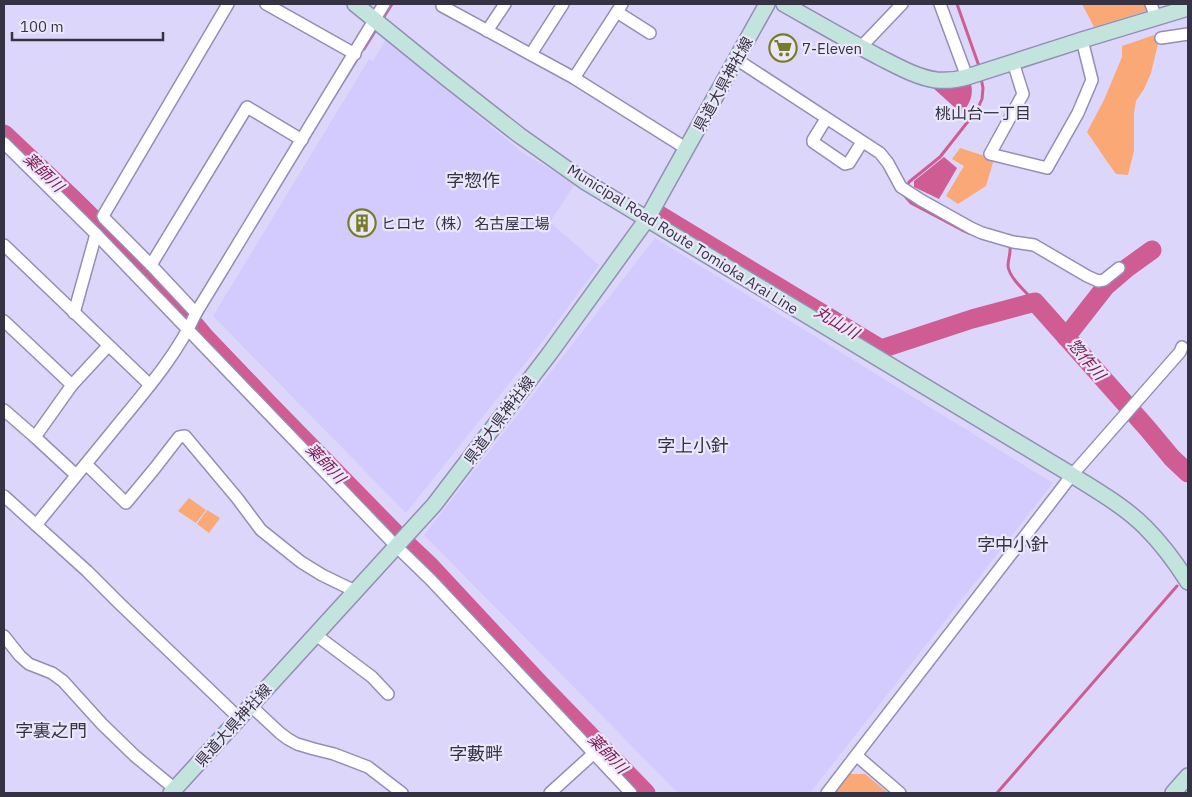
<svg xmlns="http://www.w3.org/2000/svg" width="1192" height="797" font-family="'IBM Plex Sans','Noto Sans JP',sans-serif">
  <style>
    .built { fill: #d3cbfd }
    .green { fill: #faa875 }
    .water { fill: #cf5d94 }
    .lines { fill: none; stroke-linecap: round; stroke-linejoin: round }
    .stream { stroke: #cf5d94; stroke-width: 3 }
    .river { stroke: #cf5d94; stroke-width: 19 }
    .street-casing { stroke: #948db6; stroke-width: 14 }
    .secondary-casing { stroke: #948db6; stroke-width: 18 }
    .street { stroke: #fff; stroke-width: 11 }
    .secondary { stroke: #c2e4dc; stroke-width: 15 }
    .labels { text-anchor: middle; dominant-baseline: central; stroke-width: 4.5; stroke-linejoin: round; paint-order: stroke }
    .poi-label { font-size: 15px; fill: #353243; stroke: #e9e7f9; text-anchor: start }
    .street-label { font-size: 15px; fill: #353243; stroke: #e9e7f9 }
    .neighbourhood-label { font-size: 16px; fill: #353243; stroke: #e9e7f9 }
    .water-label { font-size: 16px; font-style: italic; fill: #821a53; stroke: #e9e7f9 }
    .quarter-label { font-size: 18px; fill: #353243; stroke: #e9e7f9 }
  </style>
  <rect width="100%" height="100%" fill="#dcd7fa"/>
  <g class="built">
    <polygon points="386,39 523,153 575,184 550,222 599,265 543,341 406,513 213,316 369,59 373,61"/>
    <polygon points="655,238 1053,483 810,793 678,793 424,535"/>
  </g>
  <g class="green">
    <polygon points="1082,4 1146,4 1147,8 1146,11 1094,27"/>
    <polygon points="1154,35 1158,44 1151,73 1144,89 1136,101 1134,113 1134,151 1128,175 1116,174 1106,160 1087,132 1104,100 1122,57 1122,46"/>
    <polygon points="960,148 994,159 986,186 958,204 946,196 964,166 952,159"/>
    <polygon points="189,498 206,510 196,523 178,511"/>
    <polygon points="207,510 220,518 209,533 197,524"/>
    <polygon points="848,774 865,774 888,793 833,793"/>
  </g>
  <g class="water">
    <path d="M971,84c3,12 -2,20 -9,30l-30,-27 21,1z"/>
    <polygon points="944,157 957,168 939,199 914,187 914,181"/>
  </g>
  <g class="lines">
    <g class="stream">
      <polyline points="957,4 980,69"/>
      <polyline points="382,20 392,4"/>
      <polyline points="364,49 377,28"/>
      <polyline points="344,80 356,61"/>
      <polyline points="907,187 909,182 940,157 977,110 982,99 983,88 981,78"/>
      <polyline points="904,193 904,195 911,203 962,230 969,233"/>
      <path d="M1009,246h1c1,7 -2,13 -2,20 1,12 19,27 27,36"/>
      <polyline points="997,793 1177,586"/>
    </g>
    <g class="river">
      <polyline points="4,134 73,199 135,260 177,304 204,336 268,403 395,533 430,566 540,684 646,793"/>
      <polyline points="656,213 881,349 972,319 1035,302 1147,428 1172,458 1188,473"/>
      <polyline points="1066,337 1106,286 1127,268 1152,250"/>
    </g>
    <g class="street-casing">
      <g id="street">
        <polyline points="266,4 355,54"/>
        <polyline points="444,4 442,6 574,78 687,149"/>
        <polyline points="940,4 967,77"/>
        <polyline points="1151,4 1156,18"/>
        <polyline points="617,12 650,33"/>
        <polyline points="487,31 505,4"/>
        <polyline points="1161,38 1188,34"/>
        <polyline points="861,47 902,4"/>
        <polyline points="531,54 563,4"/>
        <polyline points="736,59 880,153 888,163 901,187 921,200 971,228 982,233 1013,242 1034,245 1087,276 1098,281 1104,280 1119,268"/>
        <polyline points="1013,62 1023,94 990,154 1047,168 1078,113 1092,80 1082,40"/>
        <polyline points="574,78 622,4"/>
        <polyline points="826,119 813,140 813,142 845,164 849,163 862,142"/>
        <polyline points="4,143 98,236 396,546 431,580 631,793"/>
        <polyline points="103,216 228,4"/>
        <polyline points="104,218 151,265 196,313"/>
        <polyline points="4,245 150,385"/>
        <polyline points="151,265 247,107 302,140"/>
        <polyline points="74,313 96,234"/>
        <polyline points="4,321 72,385"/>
        <polyline points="4,410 35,437 72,385 108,346"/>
        <polyline points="35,437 76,475"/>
        <polyline points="86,464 126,503 155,468 179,437 185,436 237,498 261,530 301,562 322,575 355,591"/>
        <polyline points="4,496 87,571 119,603 239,718"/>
        <path d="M36,525c28,-34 56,-69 84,-103 28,-34 58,-69 76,-109l188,-309"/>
        <polyline points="316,635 372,677 388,694"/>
        <polyline points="4,636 20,656 29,664 52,673 63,681 102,724 135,756 175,789"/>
        <polyline points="251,706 280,733 288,739 297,744 314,749 334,754 368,767 402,793"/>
        <polyline points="857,756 900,793"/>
        <polyline points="550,793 593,754"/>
        <polyline points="827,793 1072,475 1180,352 1182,347"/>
      </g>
    </g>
    <g class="secondary-casing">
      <g id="secondary">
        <path d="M355,4l90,73 74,58 65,46 488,294c25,16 52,31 73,52 17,17 31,36 43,55"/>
        <path d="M784,4c32,18 63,36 95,53 18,9 37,20 57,23 11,1 21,0 31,-3l115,-37 106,-32"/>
        <polyline points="171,793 434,505 550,353 647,219 767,4"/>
        <polyline points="1173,793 1188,776"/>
      </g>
    </g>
    <use href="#street" class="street"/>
    <use href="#secondary" class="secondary"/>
  </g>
  <defs>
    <g id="supermarket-ring" transform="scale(1.4375)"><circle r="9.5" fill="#e9e7f9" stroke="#787c26" stroke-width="1.5"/><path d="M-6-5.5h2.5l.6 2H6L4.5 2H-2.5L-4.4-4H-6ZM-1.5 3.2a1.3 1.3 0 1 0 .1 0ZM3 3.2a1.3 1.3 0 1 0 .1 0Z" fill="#787c26"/></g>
    <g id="building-ring" transform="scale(1.4375)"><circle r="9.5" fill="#e9e7f9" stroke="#787c26" stroke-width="1.5"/><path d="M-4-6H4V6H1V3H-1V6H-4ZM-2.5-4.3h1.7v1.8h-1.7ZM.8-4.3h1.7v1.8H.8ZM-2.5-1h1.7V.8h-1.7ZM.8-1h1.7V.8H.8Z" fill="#787c26"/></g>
  </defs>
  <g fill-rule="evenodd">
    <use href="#supermarket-ring" x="783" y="48"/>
    <use href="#building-ring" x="362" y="223"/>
  </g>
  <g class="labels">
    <g class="poi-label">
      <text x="802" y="48">7-Eleven</text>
      <text x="381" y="223">ヒロセ（株） 名古屋工場</text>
    </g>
    <g class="street-label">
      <text transform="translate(723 84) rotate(-61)">県道大県神社線</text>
      <text transform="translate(683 239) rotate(32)">Municipal Road Route Tomioka Arai Line</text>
      <text transform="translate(499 420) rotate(-53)">県道大県神社線</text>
      <text transform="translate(233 725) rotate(-48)">県道大県神社線</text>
    </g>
    <g class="neighbourhood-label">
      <text x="983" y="113">桃山台一丁目</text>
    </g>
    <g class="water-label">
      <text transform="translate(44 172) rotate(44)">薬師川</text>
      <text transform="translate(837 322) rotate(31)">丸山川</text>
      <text transform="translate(1087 359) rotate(50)">惣作川</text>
      <text transform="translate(326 463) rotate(46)">薬師川</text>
      <text transform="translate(608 753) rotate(46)">薬師川</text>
    </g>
    <g class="quarter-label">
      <text x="473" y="180">字惣作</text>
      <text x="693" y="445">字上小針</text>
      <text x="1013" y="544">字中小針</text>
      <text x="51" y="730">字裏之門</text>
      <text x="476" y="753">字藪畔</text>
    </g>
  </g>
  <rect width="1192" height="797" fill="none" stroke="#353243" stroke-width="10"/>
  <path d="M12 32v8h151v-8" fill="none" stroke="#353243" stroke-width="2.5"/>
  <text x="20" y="32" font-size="15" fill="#353243" stroke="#e9e7f9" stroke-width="4" paint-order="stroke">100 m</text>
</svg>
